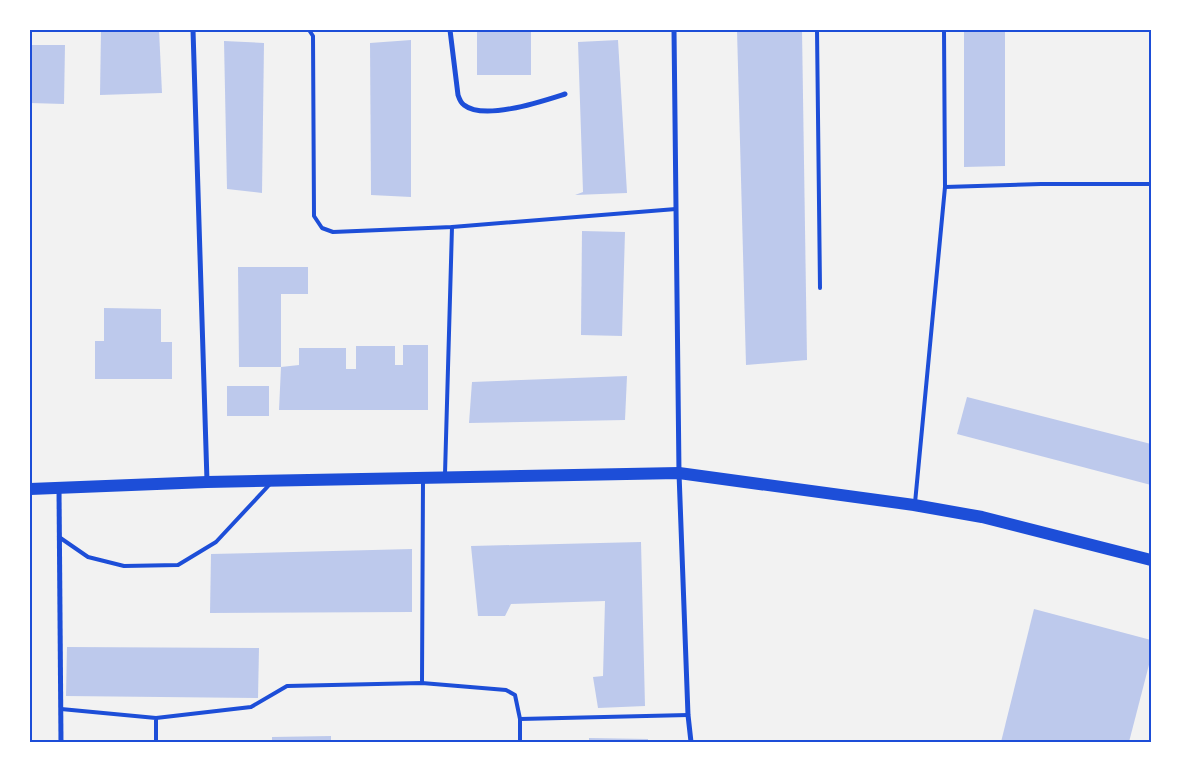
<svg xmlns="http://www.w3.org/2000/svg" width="1181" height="772" font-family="'Roboto Condensed',sans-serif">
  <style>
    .building { fill: #bdc9ec }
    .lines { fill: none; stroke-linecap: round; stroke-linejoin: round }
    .service { stroke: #1d4ed8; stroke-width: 4 }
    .minor { stroke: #1d4ed8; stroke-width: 5 }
    .primary { stroke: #1d4ed8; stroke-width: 12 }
    .neatline { fill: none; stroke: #1d4ed8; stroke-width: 2 }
  </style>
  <rect width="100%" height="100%" fill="#f2f2f2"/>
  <g class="building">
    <polygon points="101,30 159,30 162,93 100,95"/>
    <rect x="477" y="30" width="54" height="45"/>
    <polygon points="737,30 802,30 807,360 746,365"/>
    <polygon points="964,30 1005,30 1005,166 964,167"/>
    <polygon points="411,40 411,197 371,195 370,43"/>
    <polygon points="618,40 627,193 575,195 583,192 578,42"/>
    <polygon points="224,41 264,43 262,193 227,189"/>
    <polygon points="30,45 65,45 64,104 30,103"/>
    <polygon points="582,231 625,232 622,336 581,335"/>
    <polygon points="238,267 308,267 308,294 281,294 281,367 299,365 299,348 346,348 346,369 356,369 356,346 395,346 395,365 403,365 403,345 428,345 428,410 279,410 281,367 239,367"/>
    <polygon points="104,308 161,309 161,342 172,342 172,379 95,379 95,341 104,341"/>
    <polygon points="627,376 625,420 469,423 472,382"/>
    <rect x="227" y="386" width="42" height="30"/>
    <polygon points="967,397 1151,444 1151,485 957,434"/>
    <polygon points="641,542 645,706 598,708 593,677 603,676 605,601 511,604 505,616 478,616 471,546"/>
    <polygon points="412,549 412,612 210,613 211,554"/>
    <polygon points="1034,609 1151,640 1151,657 1129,742 1001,742"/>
    <polygon points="67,647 259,648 258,698 66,696"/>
    <polygon points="331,736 331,742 272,742 272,737"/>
    <polygon points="589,738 648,739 648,742 589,742"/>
  </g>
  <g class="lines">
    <g class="service">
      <polyline points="309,30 313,36 314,216 322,228 333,232 452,227 676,209"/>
      <polyline points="817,30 820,288"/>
      <polyline points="945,187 1041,184 1151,184"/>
      <polyline points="445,474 452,227"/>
      <polyline points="915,503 945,187 944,30"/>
      <polyline points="59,537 88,557 124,566 178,565 216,542 271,483"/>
      <polyline points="422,683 423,480"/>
      <polyline points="61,709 156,718 156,742"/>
      <polyline points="156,718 251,707 287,686 422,683 506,690 515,695 520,719 520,742"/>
      <polyline points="520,719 688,715"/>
      <polyline points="1151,742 1151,740"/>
    </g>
    <g class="minor">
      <polyline points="193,30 207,481"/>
      <path d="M450,30l8,65c1,3 3,8 6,10 20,16 79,-4 101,-11"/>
      <polyline points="674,30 679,473 688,715 691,742"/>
      <polyline points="59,489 61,742"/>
    </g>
    <polyline class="primary" points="30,489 207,482 679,473 914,505 982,517 1151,560"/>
  </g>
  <rect width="1181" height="772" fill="none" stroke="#ffffff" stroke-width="62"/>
  <rect x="31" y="31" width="1119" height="710" class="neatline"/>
</svg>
